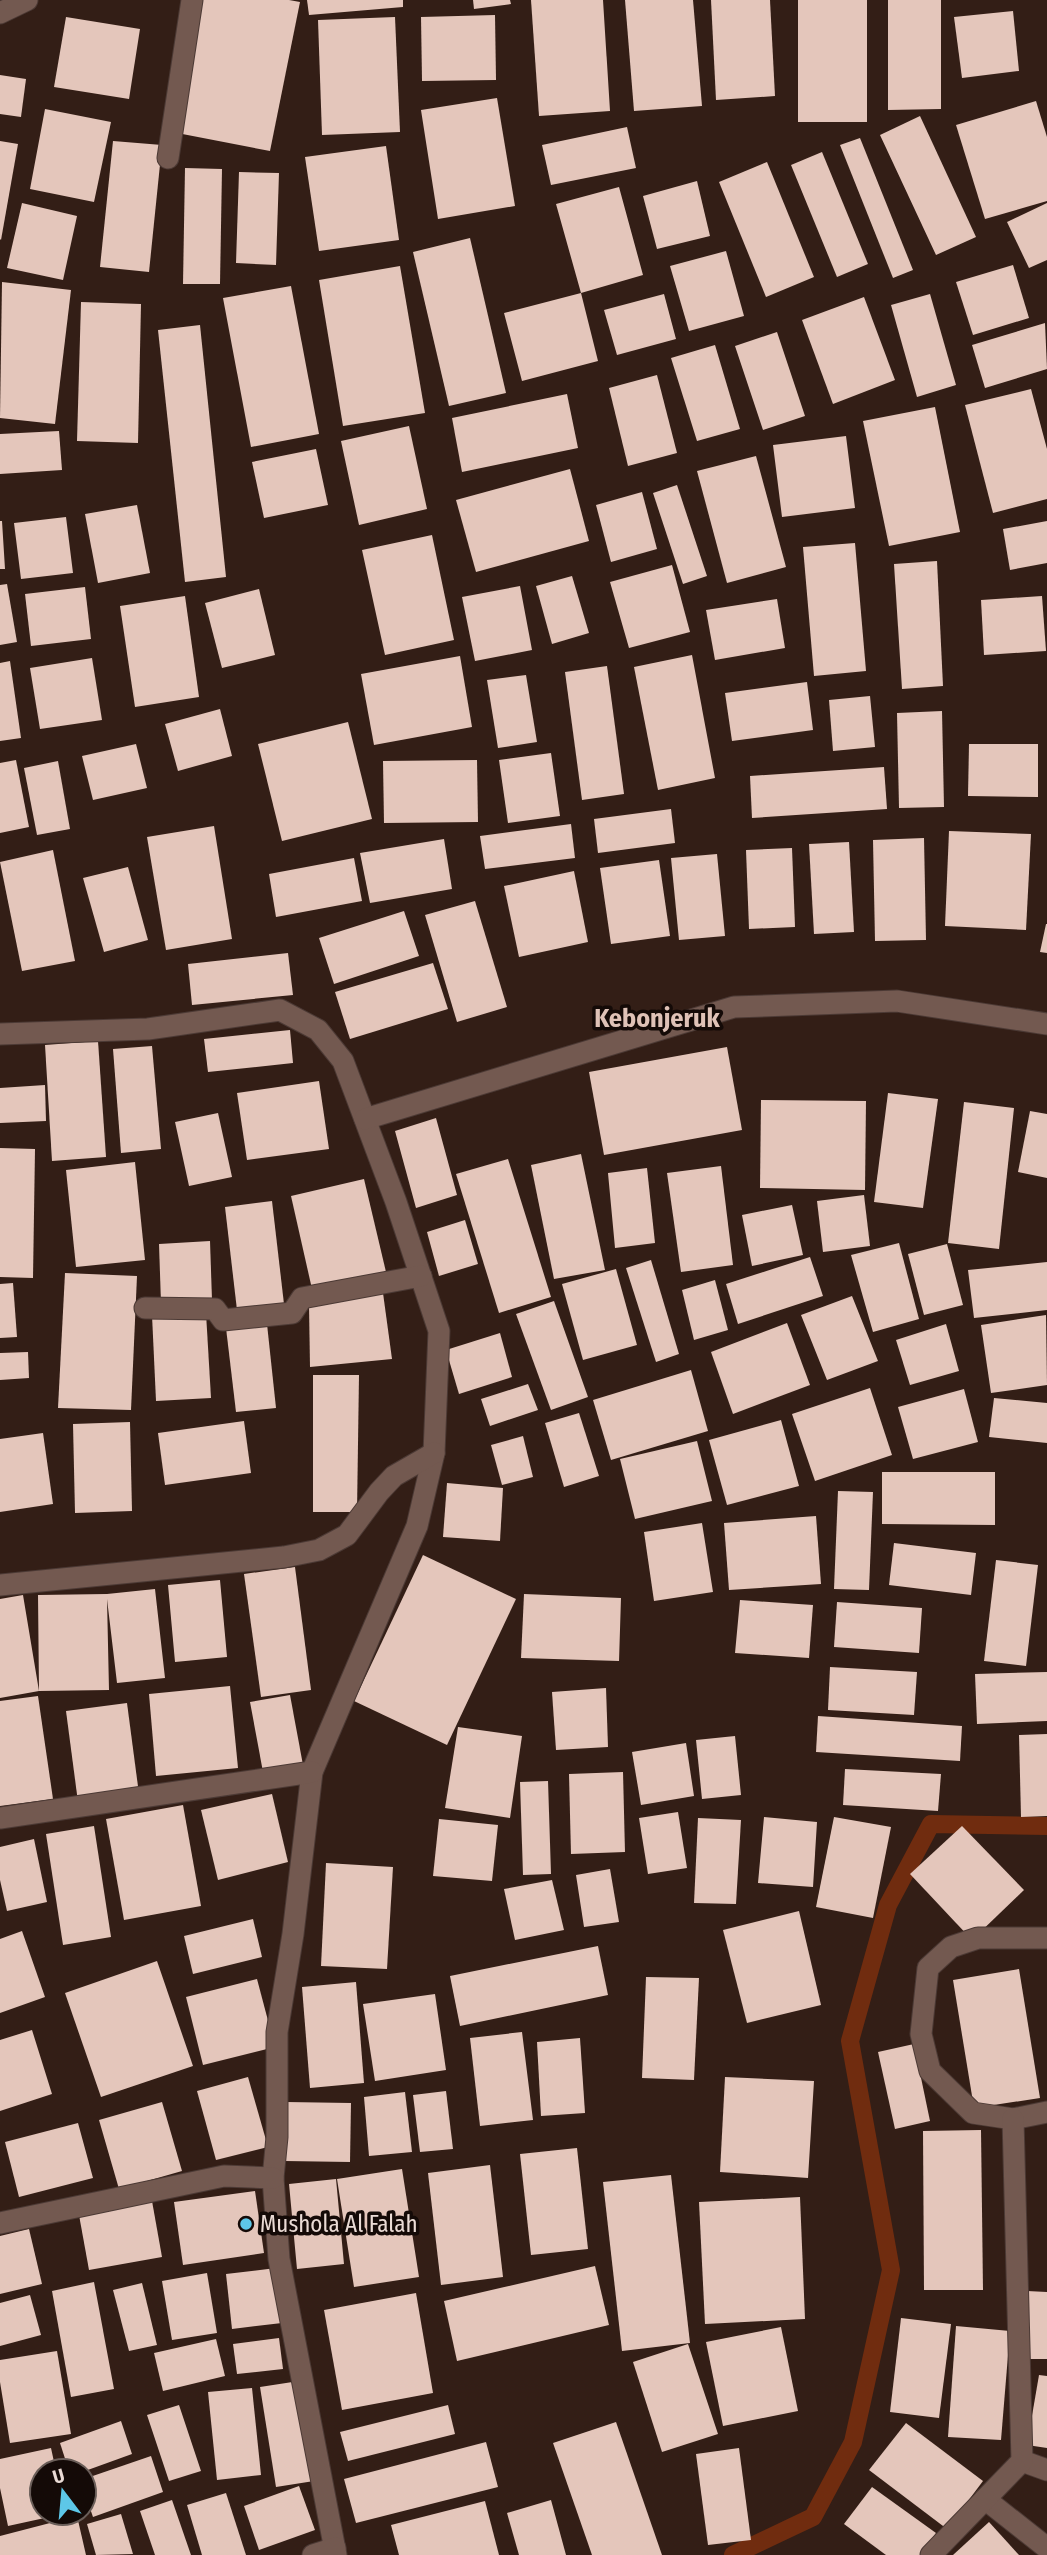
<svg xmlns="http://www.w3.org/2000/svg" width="1047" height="2555" font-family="'Fira Sans Condensed',sans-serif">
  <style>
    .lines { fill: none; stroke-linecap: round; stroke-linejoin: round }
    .stream { stroke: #702c0f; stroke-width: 18 }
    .building { fill: #e4c6bb }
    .minor-casing { stroke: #4c3a35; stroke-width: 23 }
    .minor { stroke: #735950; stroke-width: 21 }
    .poi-dot { fill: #5dc7e8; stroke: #140a07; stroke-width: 2.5 }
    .labels { text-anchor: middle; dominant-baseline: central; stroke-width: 7; stroke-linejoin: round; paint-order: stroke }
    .poi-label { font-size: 23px; fill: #eadbd5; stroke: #140a07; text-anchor: start }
    .quarter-label { font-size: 26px; font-weight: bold; fill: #dfc2b7; stroke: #140a07 }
  </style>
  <rect width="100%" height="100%" fill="#331e16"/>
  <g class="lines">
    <polyline class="stream" points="733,2555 813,2517 853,2442 891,2270 850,2041 888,1905 931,1824 1047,1826"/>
  </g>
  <g class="building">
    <polygon points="199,0 289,0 300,2 270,151 172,132"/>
    <polygon points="307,0 403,0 403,7 309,15"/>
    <polygon points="473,0 510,0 511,4 474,9"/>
    <polygon points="531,0 603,0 610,111 539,116"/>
    <polygon points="625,0 693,0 702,106 634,111"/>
    <polygon points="711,0 770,0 775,96 716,100"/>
    <rect x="798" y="0" width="69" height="122"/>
    <polygon points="888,0 941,0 941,109 888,110"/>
    <polygon points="1013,11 1019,71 962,78 954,17"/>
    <polygon points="495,15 496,80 422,81 421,17"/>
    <polygon points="66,17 140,29 129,99 54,87"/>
    <polygon points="395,17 400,132 322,135 318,20"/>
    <polygon points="0,75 26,79 21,117 0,114"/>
    <polygon points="497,98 515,206 438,219 421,110"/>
    <polygon points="1036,101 1047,137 1047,201 985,219 956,125"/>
    <polygon points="45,109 111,122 94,202 30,189"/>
    <polygon points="920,116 976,237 936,255 880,135"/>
    <polygon points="627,127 636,168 551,185 542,145"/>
    <polygon points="860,138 913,270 893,278 840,145"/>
    <polygon points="0,141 18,144 1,240 0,239"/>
    <polygon points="113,141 162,145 149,272 100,267"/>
    <polygon points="386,146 399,240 319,251 305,157"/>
    <polygon points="822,152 868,264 837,277 791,165"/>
    <polygon points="767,162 814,277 766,297 719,182"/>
    <polygon points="185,168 222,169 220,284 183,284"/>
    <polygon points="239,172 279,173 276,265 236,263"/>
    <polygon points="697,181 710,236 657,249 643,196"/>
    <polygon points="619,187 643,275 581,293 598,361 522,381 504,313 581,293 556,204"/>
    <polygon points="22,203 77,216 63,280 7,268"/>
    <polygon points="1047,203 1047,260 1029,268 1007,222"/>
    <polygon points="470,238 506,393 449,406 413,252"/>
    <polygon points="726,251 744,316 689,331 670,266"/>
    <polygon points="1013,265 1029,318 973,335 956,282"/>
    <polygon points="400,266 425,413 343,426 319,280"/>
    <polygon points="2,282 71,290 55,424 0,418"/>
    <polygon points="291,286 319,434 251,447 223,298"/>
    <polygon points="664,294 676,339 617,355 604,310"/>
    <polygon points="930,294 956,385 917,397 891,305"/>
    <polygon points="864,297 895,380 833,404 802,320"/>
    <polygon points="81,302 141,304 138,443 77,441"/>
    <polygon points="1045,323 1047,369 985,388 972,345"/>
    <polygon points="200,325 226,577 185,582 158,330"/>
    <polygon points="777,332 805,416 763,430 735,346"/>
    <polygon points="715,345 740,429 697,441 671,358"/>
    <polygon points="657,375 677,453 628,466 609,388"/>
    <polygon points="1031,389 1047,449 1047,499 993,513 965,405"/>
    <polygon points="567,394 578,448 462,472 452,418"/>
    <polygon points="935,407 960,532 889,546 863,421"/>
    <polygon points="409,426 427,509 359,525 341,441"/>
    <polygon points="59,431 62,470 0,474 0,434"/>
    <polygon points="846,436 855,508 782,517 773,445"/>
    <polygon points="316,449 328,505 264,518 252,462"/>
    <polygon points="756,456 786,567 727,583 697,471"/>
    <polygon points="570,469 589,541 476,572 456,500"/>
    <polygon points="677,485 707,576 683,584 653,493"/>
    <polygon points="642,492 657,549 611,562 596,505"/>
    <polygon points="137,505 150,573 98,583 85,514"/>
    <polygon points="66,517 73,573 21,579 14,523"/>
    <polygon points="0,521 2,521 5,569 0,569"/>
    <polygon points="1047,521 1047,563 1010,570 1003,529"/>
    <polygon points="432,535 454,640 385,655 362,550"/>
    <polygon points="855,543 866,671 814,676 803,547"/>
    <polygon points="937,561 943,686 902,689 894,564"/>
    <polygon points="672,565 690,632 629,648 610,582"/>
    <polygon points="572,576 589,633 552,644 536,586"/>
    <polygon points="7,584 17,642 0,645 0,585"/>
    <polygon points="520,586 532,650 475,661 462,597"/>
    <polygon points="85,587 91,639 31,646 25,594"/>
    <polygon points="259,589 275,655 222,668 205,603"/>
    <polygon points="185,596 199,697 135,707 120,606"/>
    <polygon points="1042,596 1046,651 984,655 981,600"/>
    <polygon points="777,599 785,648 715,660 706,610"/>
    <polygon points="692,655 715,778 658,790 634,667"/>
    <polygon points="460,656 472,727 374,745 361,674"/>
    <polygon points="92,658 102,720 40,729 30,668"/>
    <polygon points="10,661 21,738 0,741 0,663"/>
    <polygon points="607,666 624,794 582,800 565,672"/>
    <polygon points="526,675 537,742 498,748 487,680"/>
    <polygon points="807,682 813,730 732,741 725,693"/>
    <polygon points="870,696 875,747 833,751 829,700"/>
    <polygon points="220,709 232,756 178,771 165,724"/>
    <polygon points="942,711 944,807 899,808 897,713"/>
    <polygon points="348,722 372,819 282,841 258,744"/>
    <polygon points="136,744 147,788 93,800 82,756"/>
    <polygon points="969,744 1038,744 1038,797 968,796"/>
    <polygon points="551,753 560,816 508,823 499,760"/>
    <polygon points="16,760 29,827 0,833 0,763"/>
    <polygon points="477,760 478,822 384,823 383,761"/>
    <polygon points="58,761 70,829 37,835 24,768"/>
    <polygon points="884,767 887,809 752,818 750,776"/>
    <polygon points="671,809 675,843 598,853 594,819"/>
    <polygon points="571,824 575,858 485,869 480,836"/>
    <polygon points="214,826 232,939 166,950 147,837"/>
    <polygon points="949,831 1031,834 1026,930 945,926"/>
    <polygon points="924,838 926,940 875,941 873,840"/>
    <polygon points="444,839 452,889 370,903 360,853"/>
    <polygon points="849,842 854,932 814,934 809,844"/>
    <polygon points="792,848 795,927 749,929 746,850"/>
    <polygon points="53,850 75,961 22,971 0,862"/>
    <polygon points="717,854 725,936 679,940 671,858"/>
    <polygon points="354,858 362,901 276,917 269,874"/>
    <polygon points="659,860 670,936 611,944 600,868"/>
    <polygon points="128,867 148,940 104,952 83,878"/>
    <polygon points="574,871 588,942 519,957 504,886"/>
    <polygon points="475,901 507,1007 457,1022 425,915"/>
    <polygon points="404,911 419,956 334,984 319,938"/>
    <polygon points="1046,924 1047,924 1047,953 1040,952"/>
    <polygon points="288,953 293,995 192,1005 188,964"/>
    <polygon points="433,963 448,1009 350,1039 335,992"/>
    <polygon points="290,1030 293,1063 208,1072 204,1039"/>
    <polygon points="98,1041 106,1157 52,1161 45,1045"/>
    <polygon points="152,1046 161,1149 121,1153 113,1049"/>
    <polygon points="727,1047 742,1130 604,1155 589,1072"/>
    <polygon points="319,1081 329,1149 247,1160 237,1093"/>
    <polygon points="45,1085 46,1121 0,1123 0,1088"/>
    <polygon points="888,1093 938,1099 923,1208 874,1202"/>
    <polygon points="761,1100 866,1101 865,1190 760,1188"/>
    <polygon points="964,1102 1014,1108 999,1249 948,1243"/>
    <polygon points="1030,1111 1047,1114 1047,1178 1018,1172"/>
    <polygon points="218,1113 232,1177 189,1186 175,1122"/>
    <polygon points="436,1118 457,1195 416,1208 395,1131"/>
    <polygon points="0,1148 35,1149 33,1278 0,1277"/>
    <polygon points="581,1154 605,1270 554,1279 531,1165"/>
    <polygon points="508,1159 551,1297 499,1313 456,1174"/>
    <polygon points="135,1162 145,1260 76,1267 66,1170"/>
    <polygon points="721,1166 733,1265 681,1272 667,1173"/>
    <polygon points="647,1168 655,1243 615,1248 608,1173"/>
    <polygon points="364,1179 386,1272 312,1289 291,1196"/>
    <polygon points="864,1195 870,1246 823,1252 817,1201"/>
    <polygon points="272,1201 284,1304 237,1310 225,1207"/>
    <polygon points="792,1205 803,1255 752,1266 742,1215"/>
    <polygon points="465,1220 478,1264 439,1276 427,1232"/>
    <polygon points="210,1241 212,1300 161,1303 159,1244"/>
    <polygon points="899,1243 919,1319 873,1332 851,1255"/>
    <polygon points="947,1244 963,1305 924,1315 908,1254"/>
    <polygon points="810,1257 823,1296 738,1324 726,1284"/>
    <polygon points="651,1260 679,1354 656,1362 626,1268"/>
    <polygon points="1047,1262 1047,1310 974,1318 968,1270"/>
    <polygon points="616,1269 637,1345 583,1360 562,1284"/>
    <polygon points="65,1273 137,1276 131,1410 58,1408"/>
    <polygon points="715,1280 728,1330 694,1340 682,1290"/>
    <polygon points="13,1283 17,1337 0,1338 0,1284"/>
    <polygon points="383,1293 392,1359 310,1367 309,1305"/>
    <polygon points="852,1296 878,1361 827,1380 801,1315"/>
    <polygon points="554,1301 588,1397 551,1410 516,1314"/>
    <polygon points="206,1313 211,1398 156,1401 152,1315"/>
    <polygon points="1046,1315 1047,1385 991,1393 981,1325"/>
    <polygon points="787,1323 810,1385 733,1414 711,1352"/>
    <polygon points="267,1324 276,1408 236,1412 226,1328"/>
    <polygon points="946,1324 959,1371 910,1385 896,1340"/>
    <polygon points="500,1333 512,1377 459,1394 446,1350"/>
    <polygon points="28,1352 29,1378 0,1380 0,1353"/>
    <polygon points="691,1370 708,1431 611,1460 593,1400"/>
    <polygon points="313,1375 359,1375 357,1512 313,1512"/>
    <polygon points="528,1384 538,1410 490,1426 481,1399"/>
    <polygon points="870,1388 892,1455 815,1481 792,1414"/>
    <polygon points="964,1389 978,1442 913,1459 898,1407"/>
    <polygon points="994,1398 1047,1403 1047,1443 989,1437"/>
    <polygon points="579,1413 599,1476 564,1487 545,1423"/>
    <polygon points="781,1420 799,1486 727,1505 709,1440"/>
    <polygon points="244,1421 251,1473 165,1485 158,1433"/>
    <polygon points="130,1422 132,1511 75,1513 73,1424"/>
    <polygon points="43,1433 53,1504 0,1512 0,1439"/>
    <polygon points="523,1436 533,1477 502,1485 491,1445"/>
    <polygon points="697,1441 712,1501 635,1519 620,1459"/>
    <polygon points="882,1472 995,1472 995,1525 882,1524"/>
    <polygon points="447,1483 503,1488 500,1541 443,1537"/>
    <polygon points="838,1491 873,1492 869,1590 834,1589"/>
    <polygon points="816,1516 821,1584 729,1590 724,1523"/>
    <polygon points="702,1523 713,1592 654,1601 644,1532"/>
    <polygon points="894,1543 976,1553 971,1595 889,1585"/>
    <polygon points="423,1555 516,1599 447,1745 354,1701"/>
    <polygon points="996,1560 1038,1565 1026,1666 984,1661"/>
    <polygon points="295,1567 311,1690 261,1697 244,1574"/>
    <polygon points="220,1580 227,1657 175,1662 168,1585"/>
    <polygon points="155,1589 165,1678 117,1683 107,1599 109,1690 39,1691 0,1698 0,1599 23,1595 39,1691 38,1595 107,1594"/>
    <polygon points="524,1594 621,1598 619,1661 521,1658"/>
    <polygon points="740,1600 813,1605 809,1658 735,1653"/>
    <polygon points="837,1602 922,1608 919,1653 834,1647"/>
    <polygon points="830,1667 917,1672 914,1715 828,1710"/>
    <polygon points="1047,1672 1047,1721 977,1724 975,1674"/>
    <polygon points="230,1686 238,1768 156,1776 149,1694"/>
    <polygon points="606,1688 608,1747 556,1750 552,1692"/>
    <polygon points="290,1695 303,1765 263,1772 250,1702"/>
    <polygon points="38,1696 53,1799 0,1806 0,1701"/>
    <polygon points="127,1703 139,1794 78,1802 66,1711"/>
    <polygon points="818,1716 962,1726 960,1761 816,1752"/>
    <polygon points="458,1727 522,1736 510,1818 445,1808"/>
    <polygon points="1047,1734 1047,1816 1021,1817 1019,1735"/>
    <polygon points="735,1736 741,1795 702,1799 696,1740"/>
    <polygon points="686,1743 694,1796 641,1805 632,1752"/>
    <polygon points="845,1769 941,1774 938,1811 843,1805"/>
    <polygon points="623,1772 625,1852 571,1854 569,1774"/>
    <polygon points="548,1781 551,1874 523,1875 520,1782"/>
    <polygon points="272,1794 288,1862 218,1880 201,1810"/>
    <polygon points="183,1805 201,1906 124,1920 106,1819"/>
    <polygon points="678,1812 687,1868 648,1874 639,1818"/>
    <polygon points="764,1817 817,1822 813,1887 758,1883"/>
    <polygon points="834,1817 891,1827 873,1918 816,1907"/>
    <polygon points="698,1818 741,1820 736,1904 694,1903"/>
    <polygon points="439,1819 498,1825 492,1881 433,1876"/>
    <polygon points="94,1826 111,1937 63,1945 46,1834"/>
    <polygon points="962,1826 1024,1890 972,1940 910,1874"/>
    <polygon points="34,1839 47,1902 7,1911 0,1880 0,1847"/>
    <polygon points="326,1863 393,1867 387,1969 321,1966"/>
    <polygon points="610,1869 619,1922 584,1927 576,1875"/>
    <polygon points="552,1880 564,1930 515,1940 504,1889"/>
    <polygon points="799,1911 821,2005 747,2023 723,1930"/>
    <polygon points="253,1919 262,1957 193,1974 184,1936"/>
    <polygon points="22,1931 45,1997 0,2013 0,1939"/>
    <polygon points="598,1946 608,1995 460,2026 450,1976"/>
    <polygon points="157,1961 193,2066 101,2097 65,1993"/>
    <polygon points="1019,1969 1040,2098 974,2108 953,1980"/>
    <polygon points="646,1977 699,1978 694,2080 642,2078"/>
    <polygon points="257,1979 275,2047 203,2065 186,1997"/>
    <polygon points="356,1982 364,2083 310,2088 302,1987"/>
    <polygon points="435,1994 446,2070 375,2081 363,2004"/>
    <polygon points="32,2030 52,2094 0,2111 0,2040"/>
    <polygon points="522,2032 533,2120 480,2126 470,2038"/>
    <polygon points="580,2038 585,2113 541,2116 537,2042"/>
    <polygon points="914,2044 930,2121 895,2129 878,2052"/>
    <polygon points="248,2077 268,2147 216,2160 197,2091"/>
    <polygon points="725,2077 814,2081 808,2178 720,2172"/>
    <polygon points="446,2091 453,2149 420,2152 413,2095"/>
    <polygon points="405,2092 412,2152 369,2156 364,2097"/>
    <polygon points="162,2102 182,2171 119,2189 99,2120"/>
    <polygon points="286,2102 351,2103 350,2162 285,2161"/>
    <polygon points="78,2123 93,2178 19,2197 5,2142"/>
    <polygon points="981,2130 983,2290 924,2290 923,2131"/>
    <polygon points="577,2148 588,2249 531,2255 520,2154"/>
    <polygon points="490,2165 503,2277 441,2285 428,2173"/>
    <polygon points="402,2169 419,2277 354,2287 337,2179"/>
    <polygon points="671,2175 690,2343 622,2351 603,2182"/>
    <polygon points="336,2179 344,2264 297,2269 289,2184"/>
    <polygon points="255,2191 264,2253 183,2265 174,2202"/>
    <polygon points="800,2197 805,2319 705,2324 699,2202"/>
    <polygon points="152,2201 162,2257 89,2270 79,2215"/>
    <polygon points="29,2229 42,2284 0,2294 0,2236"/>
    <polygon points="595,2266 609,2325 457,2361 444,2301"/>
    <polygon points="276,2268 282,2323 232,2329 226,2274"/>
    <polygon points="207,2273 217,2333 172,2340 162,2281"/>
    <polygon points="94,2282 114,2389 71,2397 52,2291"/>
    <polygon points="142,2283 157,2345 129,2351 113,2290"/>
    <polygon points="1027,2291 1047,2292 1047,2359 1026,2359"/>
    <polygon points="416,2293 433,2393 342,2410 324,2310"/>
    <polygon points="30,2295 41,2335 0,2346 0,2303"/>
    <polygon points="901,2318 951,2324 939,2418 890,2412"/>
    <polygon points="956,2326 1010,2331 1001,2440 948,2437"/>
    <polygon points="781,2327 798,2411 723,2426 706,2342"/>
    <polygon points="279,2338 283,2369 237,2374 233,2344"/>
    <polygon points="216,2339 225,2376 163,2391 154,2353"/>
    <polygon points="688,2344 718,2434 662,2452 633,2362"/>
    <polygon points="57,2351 71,2434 10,2443 0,2382 0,2360"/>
    <polygon points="1039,2375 1047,2376 1047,2448 1027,2445"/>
    <polygon points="299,2381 314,2481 276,2487 260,2387"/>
    <polygon points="252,2388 261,2475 217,2480 208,2392"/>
    <polygon points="179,2405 201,2471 169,2481 147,2415"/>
    <polygon points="448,2405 455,2434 348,2461 340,2432"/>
    <polygon points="121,2421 132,2454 85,2471 69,2471 60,2443"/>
    <polygon points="616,2422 662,2555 592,2555 553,2443"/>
    <polygon points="906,2423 983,2481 947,2529 869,2470"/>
    <polygon points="486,2442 498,2487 356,2523 344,2479"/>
    <polygon points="51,2448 56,2471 42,2471 42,2513 63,2514 8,2526 0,2488 0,2459"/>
    <polygon points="739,2448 751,2540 708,2545 696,2454"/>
    <polygon points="151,2456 163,2492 93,2517 84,2491 84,2479"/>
    <polygon points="299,2486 315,2530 259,2550 244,2506"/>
    <polygon points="872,2487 936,2533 920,2555 886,2555 844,2524"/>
    <polygon points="226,2493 246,2555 202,2555 187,2505"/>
    <polygon points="172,2500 191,2555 155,2555 140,2511"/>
    <polygon points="551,2500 566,2555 519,2555 507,2513"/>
    <polygon points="485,2501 499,2555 399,2555 391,2525"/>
    <polygon points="121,2514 133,2554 96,2555 87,2524"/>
    <polygon points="77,2516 86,2555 0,2555 0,2536"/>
    <polygon points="989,2522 1019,2555 953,2555"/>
  </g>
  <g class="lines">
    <g class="minor-casing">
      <g id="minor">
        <polyline points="0,13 27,0"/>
        <polyline points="168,158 192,0"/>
        <polyline points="0,1034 148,1029 280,1010 318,1030 343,1061 396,1202 439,1331 434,1453 417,1526 312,1772 293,1934 277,2032 277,2137 273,2178 279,2259 336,2555"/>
        <polyline points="365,1119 734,1007 897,1001 1047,1024"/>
        <polyline points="145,1308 215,1309 223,1320 292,1313 302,1298 421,1276"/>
        <polyline points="0,1585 284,1557 319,1550 347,1535 379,1492 394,1476 434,1453"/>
        <polyline points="0,1818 312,1772"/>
        <polyline points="1047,1938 978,1938 951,1947 928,1968 921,2034 930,2071 973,2113 1013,2119 1047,2112"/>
        <polyline points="0,2223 224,2176 273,2178"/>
        <polyline points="1022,2461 1047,2470"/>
        <polyline points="985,2499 1047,2548"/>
        <polyline points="313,2555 335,2548"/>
        <polyline points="931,2555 1022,2461 1013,2119"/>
      </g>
    </g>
    <use href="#minor" class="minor"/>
  </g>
  <circle class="poi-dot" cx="246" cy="2224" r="7"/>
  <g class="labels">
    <g class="poi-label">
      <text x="260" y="2224">Mushola Al Falah</text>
    </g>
    <g class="quarter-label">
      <text x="657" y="1018">Kebonjeruk</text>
    </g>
  </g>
  <g transform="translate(63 2492) rotate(344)"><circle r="33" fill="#140a07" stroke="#6a5e59" stroke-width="2"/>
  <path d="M0-5L12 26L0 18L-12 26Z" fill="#5dc7e8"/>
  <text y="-10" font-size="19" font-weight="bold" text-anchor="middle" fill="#eadbd5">U</text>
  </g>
</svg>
